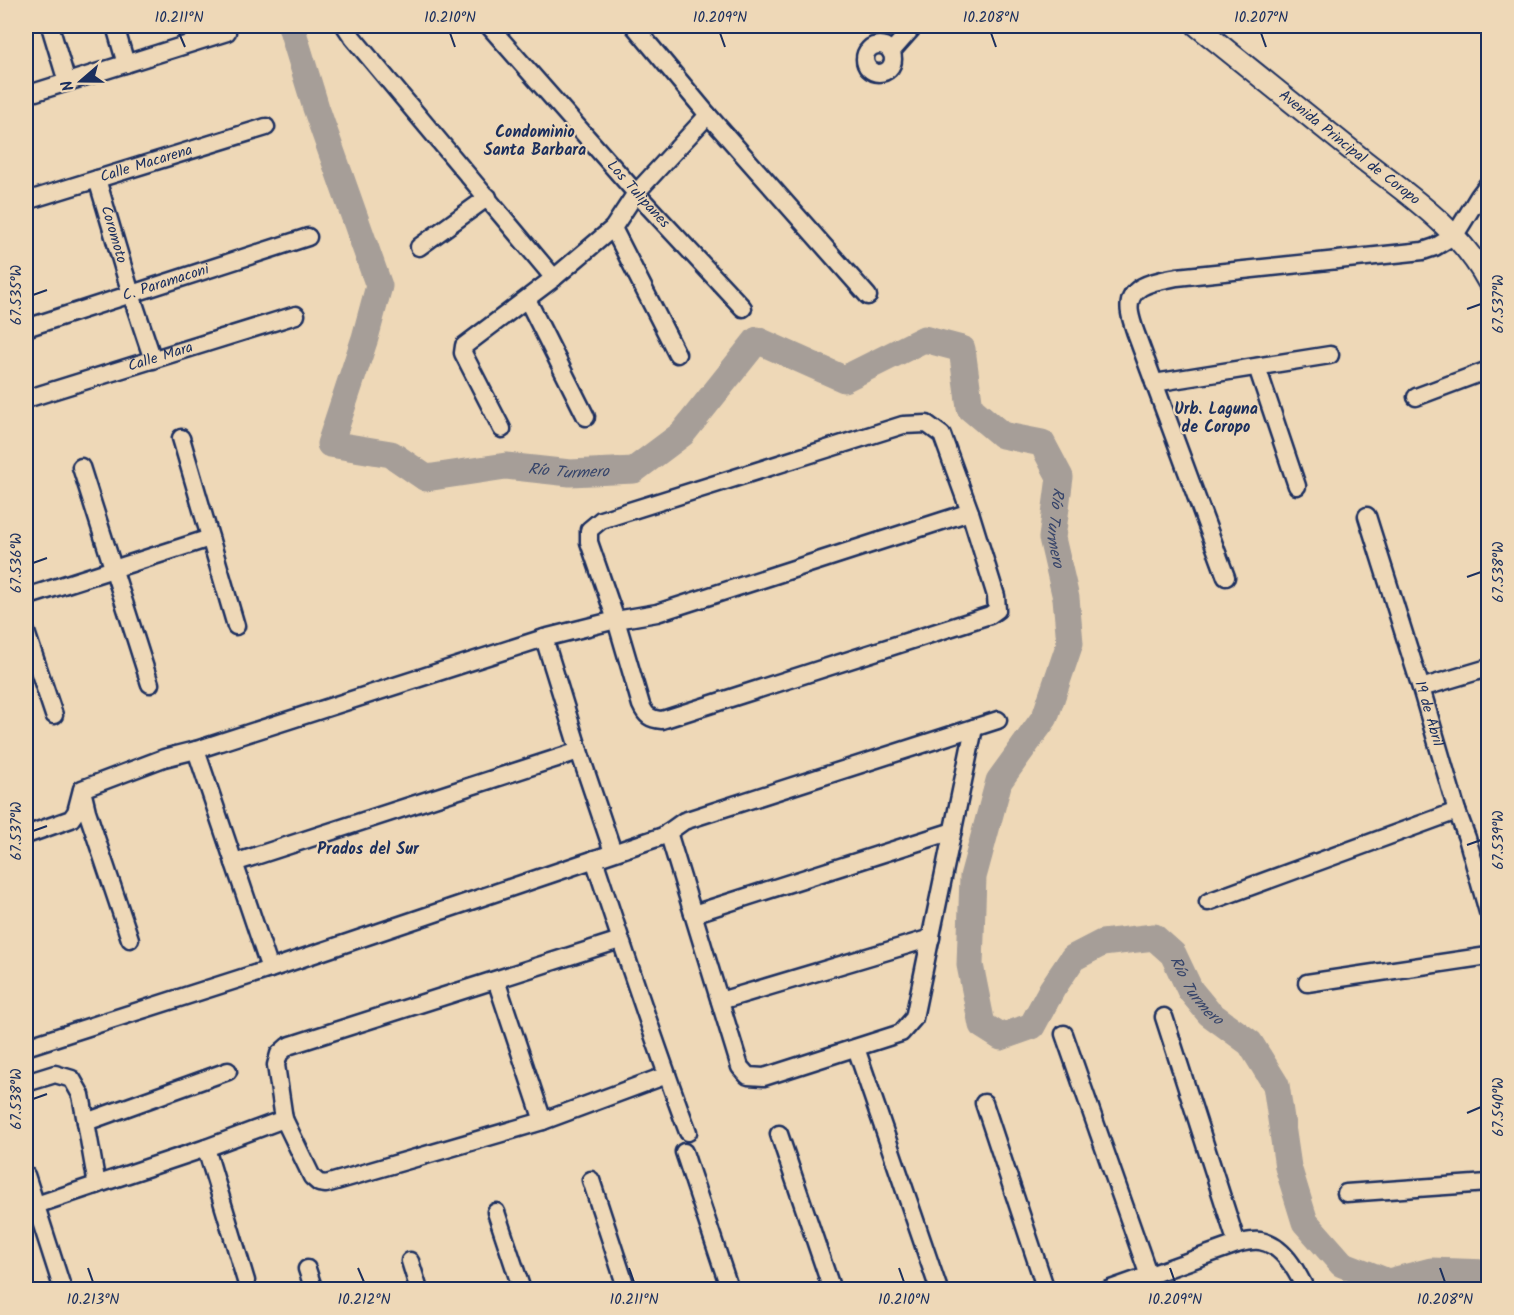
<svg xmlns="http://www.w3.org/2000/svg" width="1514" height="1315" font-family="Kalam,sans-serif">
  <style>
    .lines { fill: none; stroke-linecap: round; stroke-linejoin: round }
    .river { stroke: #a69e98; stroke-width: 27 }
    .minor-casing { stroke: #1b2f5e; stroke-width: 21 }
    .tertiary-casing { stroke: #1b2f5e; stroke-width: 24 }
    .minor { stroke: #eed8b7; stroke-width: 16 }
    .tertiary { stroke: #eed8b7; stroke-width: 20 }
    .ticks { fill: none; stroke: #1b2f5e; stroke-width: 2 }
    .labels { text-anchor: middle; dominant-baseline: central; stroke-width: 4.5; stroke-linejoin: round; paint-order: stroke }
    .street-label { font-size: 15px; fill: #1b2f5e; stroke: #eed8b7 }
    .neighbourhood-label { font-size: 16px; font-weight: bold; fill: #1b2f5e; stroke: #eed8b7 }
    .water-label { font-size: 16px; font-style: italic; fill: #37456a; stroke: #eed8b7 }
    .neatline { fill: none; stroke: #1b2f5e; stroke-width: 2 }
    .ticks-label { font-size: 15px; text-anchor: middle; fill: #1b2f5e }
  </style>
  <rect width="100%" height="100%" fill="#eed8b7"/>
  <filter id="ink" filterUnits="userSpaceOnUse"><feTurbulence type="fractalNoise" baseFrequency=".0167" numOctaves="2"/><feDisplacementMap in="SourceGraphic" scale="12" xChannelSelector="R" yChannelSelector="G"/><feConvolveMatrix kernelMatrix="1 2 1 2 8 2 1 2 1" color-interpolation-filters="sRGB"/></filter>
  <g filter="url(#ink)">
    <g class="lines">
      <path class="river" id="s1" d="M291,26l25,82 63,178 -14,52 -35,106 61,10 35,24 80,-12 64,7 64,-3 48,-36 75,-94 87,39 80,-40 38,10 8,59 32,27 40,8 18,34 -8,61 14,60 4,45 -25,74 -46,64 -26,96 -3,88 12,60 19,12 31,-11 20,-37 21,-31 29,-15 52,-6 19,17 17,36 19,23 41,30 26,42 12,82 17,55 37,42 46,18 43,-11 57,2"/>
      <g class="minor-casing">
        <g id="minor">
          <polyline points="50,26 67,82"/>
          <polyline points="115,26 126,64"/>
          <polyline points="345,26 353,38 554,278"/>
          <path id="s2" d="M489,26l147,167 107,115"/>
          <polyline points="634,26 708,115 868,296"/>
          <circle cx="879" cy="59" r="14"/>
          <polyline points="891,52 914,26"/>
          <polyline points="26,95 227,32"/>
          <path id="s3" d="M97,179l34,115 22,66"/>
          <path id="s4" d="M26,201l240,-74"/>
          <polyline points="613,228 677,354"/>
          <polyline points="419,247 488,197"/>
          <polyline points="527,299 586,417"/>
          <path id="s5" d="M26,328l282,-91"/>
          <polyline points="1257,367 1297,486"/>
          <polyline points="1154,383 1330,355"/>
          <polyline points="1416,397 1488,370"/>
          <path id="s6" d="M26,399l270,-84"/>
          <path d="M927,424l15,11 28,77 26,84 1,14 -7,5 -328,105c-12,-1 -16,-4 -21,-15l-25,-85 -27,-78v-12l12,-10 302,-95z"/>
          <polyline points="502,429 463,353 464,346 554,278 613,228 636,193 708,115"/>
          <polyline points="181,438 236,626"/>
          <polyline points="81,467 150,684"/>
          <path id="s7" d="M1367,516l54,172 36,123 10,27 21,74"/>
          <path d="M1226,577l-91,-246c-2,-6 -4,-12 -5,-18 -5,-29 27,-32 47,-36l246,-26 12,-4 20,-12 24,-39 9,-12"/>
          <polyline points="26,597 210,538"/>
          <polyline points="26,632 54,715"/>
          <polyline points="544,638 579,751 613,852"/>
          <polyline points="1421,688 1488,668"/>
          <polyline points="196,750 270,969 663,836 684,821 998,720"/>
          <polyline points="82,790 87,811 130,939"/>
          <polyline points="668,832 740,1067 748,1076 764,1077 901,1033 914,1018 974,728"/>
          <polyline points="26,835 71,819 76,812 82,789 164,758 196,750 544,638 616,620 657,613 970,512"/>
          <path d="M594,859c30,91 60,183 94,273"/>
          <polyline points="234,863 579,751"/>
          <polyline points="1208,902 1457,811"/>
          <polyline points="693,914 953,831"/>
          <polyline points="620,940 288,1046 279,1054 276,1065 284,1119 312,1177 319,1183 326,1184 543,1121 667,1075"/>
          <polyline points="496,980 543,1121"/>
          <polyline points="1307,983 1488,956"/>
          <polyline points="720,1001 931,938"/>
          <polyline points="1164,1017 1237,1244"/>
          <polyline points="1064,1034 1149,1276"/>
          <polyline points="26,1047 270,969"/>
          <polyline points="856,1048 939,1290"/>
          <polyline points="26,1083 55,1074 72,1079 81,1095 86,1122"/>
          <polyline points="984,1103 1046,1290"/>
          <polyline points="779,1134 832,1290"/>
          <polyline points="206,1148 246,1281"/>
          <polyline points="684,1152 730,1290"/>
          <polyline points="26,1175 63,1290"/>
          <polyline points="591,1180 627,1290"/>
          <polyline points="97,1185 86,1122 228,1071"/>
          <polyline points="1346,1193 1488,1183"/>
          <polyline points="36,1205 206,1148 284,1119"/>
          <polyline points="496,1212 522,1290"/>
          <polyline points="410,1261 419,1290"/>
          <polyline points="307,1269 314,1290"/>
          <path d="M1108,1290l129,-46c7,-2 15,-4 23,-3 23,4 36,29 45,47"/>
        </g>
      </g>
      <g class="tertiary-casing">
        <g id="tertiary">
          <path id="s8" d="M1197,26c55,44 109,88 164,132 47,37 98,70 127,124"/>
        </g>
      </g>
      <use href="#minor" class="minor"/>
      <use href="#tertiary" class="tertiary"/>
    </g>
  </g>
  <path class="ticks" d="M179,33l6,14M450,33l5,14M720,33l5,14M991,33l5,14M1261,33l5,14M33,295l14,-5M1467,309l14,-5M33,563l14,-5M1467,577l14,-5M33,831l14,-5M1467,845l14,-5M33,1099l14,-5M1467,1113l14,-6M88,1268l5,14M358,1268l6,14M629,1268l5,14M899,1268l5,14M1170,1268l5,14M1440,1268l5,14"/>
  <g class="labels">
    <g class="street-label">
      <text stroke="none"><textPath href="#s8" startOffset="195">Avenida Principal de Coropo</textPath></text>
      <text stroke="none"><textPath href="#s4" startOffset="126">Calle Macarena</textPath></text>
      <text stroke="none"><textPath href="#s2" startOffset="225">Los Tulipanes</textPath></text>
      <text stroke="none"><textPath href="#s3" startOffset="58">Coromoto</textPath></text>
      <text stroke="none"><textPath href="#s5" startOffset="147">C. Paramaconi</textPath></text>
      <text stroke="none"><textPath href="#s6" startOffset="141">Calle Mara</textPath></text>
      <text stroke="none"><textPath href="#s7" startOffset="207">19 de Abril</textPath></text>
    </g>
    <g class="neighbourhood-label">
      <text x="535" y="132">Condominio<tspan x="535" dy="18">Santa Barbara</tspan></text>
      <text x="1216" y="409">Urb. Laguna<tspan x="1216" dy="18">de Coropo</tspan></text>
      <text x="368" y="849">Prados del Sur</text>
    </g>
    <g class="water-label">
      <text stroke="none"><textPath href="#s1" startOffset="688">Río Turmero</textPath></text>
      <text stroke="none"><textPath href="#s1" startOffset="1390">Río Turmero</textPath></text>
      <text stroke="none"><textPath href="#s1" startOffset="2202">Río Turmero</textPath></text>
    </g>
  </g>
  <rect width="1514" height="1315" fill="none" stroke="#eed8b7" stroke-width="66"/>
  <g transform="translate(81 81) rotate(250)" stroke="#eed8b7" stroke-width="4.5" paint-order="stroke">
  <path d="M0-4.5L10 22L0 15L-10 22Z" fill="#1b2f5e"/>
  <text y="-9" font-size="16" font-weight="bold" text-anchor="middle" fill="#1b2f5e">N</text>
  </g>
  <rect x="33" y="33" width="1448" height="1249" class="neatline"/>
  <g class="ticks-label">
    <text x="179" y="22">10.211°N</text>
    <text x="450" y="22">10.210°N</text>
    <text x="720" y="22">10.209°N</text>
    <text x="991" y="22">10.208°N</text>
    <text x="1261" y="22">10.207°N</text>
    <text transform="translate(16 295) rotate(-90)" y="5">67.535°W</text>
    <text transform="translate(1498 304) rotate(-90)" y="5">67.537°W</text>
    <text transform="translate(16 563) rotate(-90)" y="5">67.536°W</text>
    <text transform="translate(1498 572) rotate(-90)" y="5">67.538°W</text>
    <text transform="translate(16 831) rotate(-90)" y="5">67.537°W</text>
    <text transform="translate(1498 840) rotate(-90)" y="5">67.539°W</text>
    <text transform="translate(16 1099) rotate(-90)" y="5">67.538°W</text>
    <text transform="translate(1498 1107) rotate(-90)" y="5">67.540°W</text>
    <text x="93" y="1304">10.213°N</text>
    <text x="364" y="1304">10.212°N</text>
    <text x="634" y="1304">10.211°N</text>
    <text x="904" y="1304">10.210°N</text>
    <text x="1175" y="1304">10.209°N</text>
    <text x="1445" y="1304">10.208°N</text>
  </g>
</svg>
